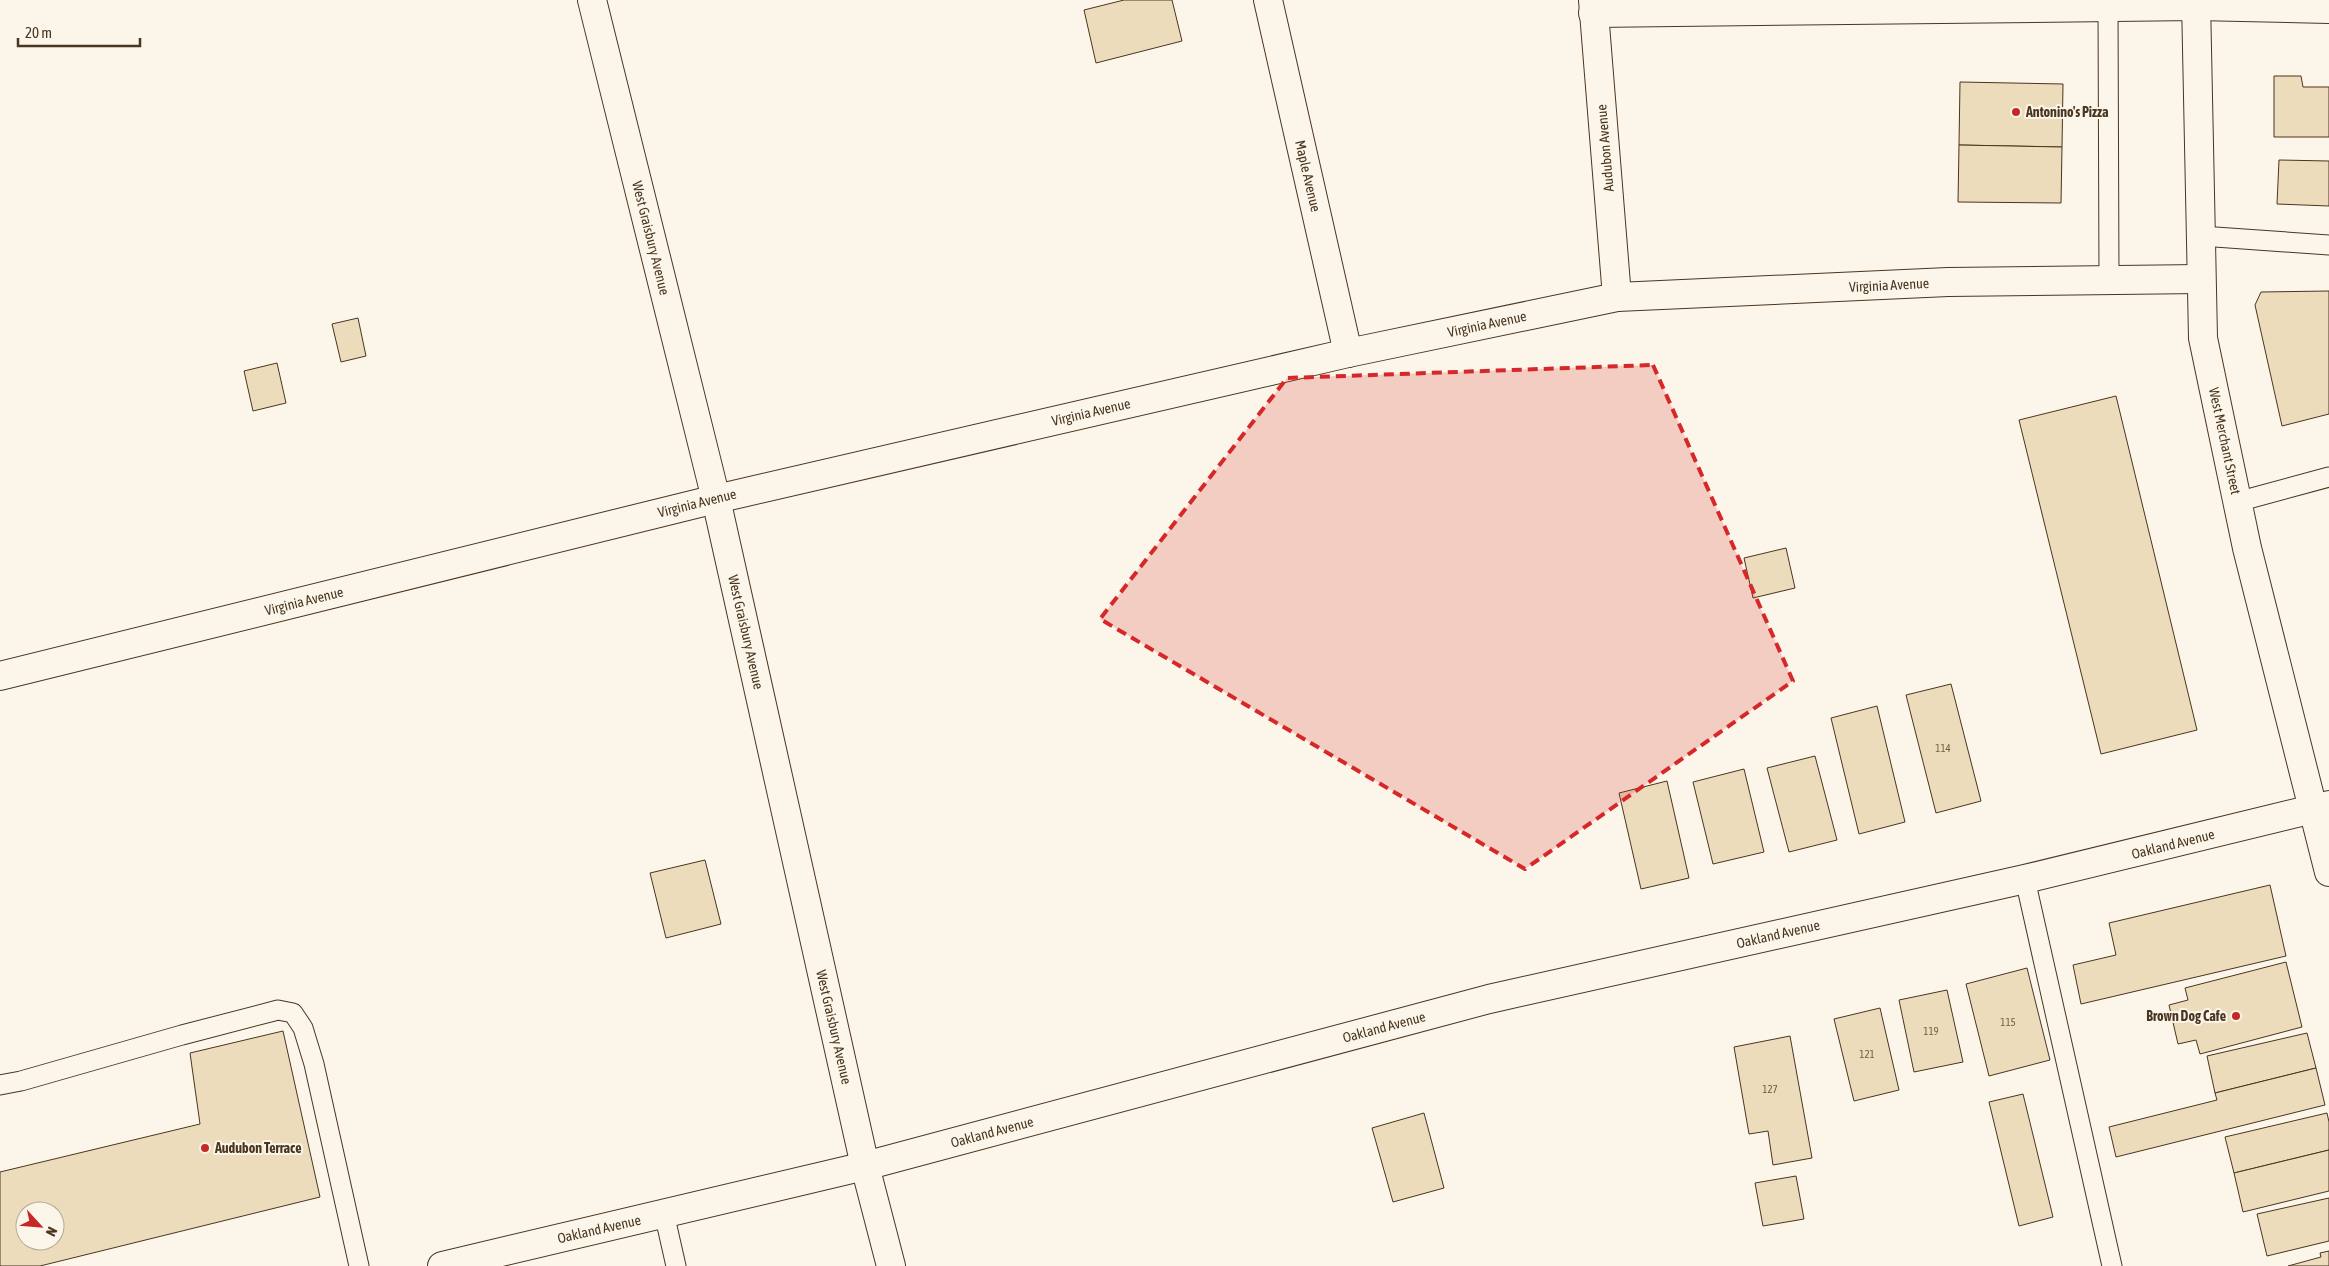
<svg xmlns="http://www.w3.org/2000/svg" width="2329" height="1266" font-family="'Asap Condensed',sans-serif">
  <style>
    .building { fill: #ecdcbc; stroke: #4a3520; fill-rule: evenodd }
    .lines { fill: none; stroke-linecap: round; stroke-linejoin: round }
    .service-casing { stroke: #4a3520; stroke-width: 21 }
    .minor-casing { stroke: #4a3520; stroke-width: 30 }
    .service { stroke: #fbf6e9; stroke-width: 19 }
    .minor { stroke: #fbf6e9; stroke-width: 28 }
    .marked { fill: #d62828; fill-opacity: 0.2; stroke: #d62828; stroke-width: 4; stroke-dasharray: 10 6; stroke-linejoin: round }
    .poi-dot { fill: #c62828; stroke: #fbf6e9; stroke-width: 2 }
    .labels { text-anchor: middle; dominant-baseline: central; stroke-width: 4; stroke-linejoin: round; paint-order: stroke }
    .number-label { font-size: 11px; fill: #725f47 }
    .poi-label { font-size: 14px; font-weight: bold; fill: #4a3520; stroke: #fbf6e9; text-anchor: start }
    .street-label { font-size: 14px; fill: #4a3520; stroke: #fbf6e9 }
  </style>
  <rect width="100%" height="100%" fill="#fbf6e9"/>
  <g class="building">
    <polygon points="1124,0 1172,0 1182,41 1096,63 1084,10"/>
    <polygon points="2274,76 2301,76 2303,87 2329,87 2329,137 2274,137"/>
    <polygon points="1960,82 2063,84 2062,147 1959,145"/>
    <polygon points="1959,145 2062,147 2061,203 1958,202"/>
    <polygon points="2279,160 2329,161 2329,206 2277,204"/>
    <polygon points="2329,291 2329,414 2282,426 2255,305 2261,292"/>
    <polygon points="358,318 366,356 341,362 332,324"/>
    <polygon points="277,363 286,403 253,411 244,371"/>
    <polygon points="2116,396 2197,730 2101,754 2019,420"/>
    <polygon points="1786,548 1795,588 1753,598 1744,558"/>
    <polygon points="1951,684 1981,801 1936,813 1906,695"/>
    <polygon points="1877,706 1905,822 1859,834 1831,718"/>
    <polygon points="1815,756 1837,840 1789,852 1767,768"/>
    <polygon points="1744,769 1764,852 1713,864 1693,782"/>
    <polygon points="1667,781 1689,878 1641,889 1619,793"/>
    <polygon points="705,860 721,924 666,938 650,873"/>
    <polygon points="2270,885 2286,956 2081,1004 2073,965 2116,955 2109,923"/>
    <polygon points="2286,962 2302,1027 2200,1054 2196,1040 2178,1044 2169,1005 2188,1000 2185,988"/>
    <polygon points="2027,968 2050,1060 1989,1076 1966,984"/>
    <polygon points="1947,990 1963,1062 1914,1072 1899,1000"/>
    <polygon points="1880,1008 1899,1090 1854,1101 1834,1019"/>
    <path d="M283,1031l37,166 -280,69h-40v-94l200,-48 -10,-71zM25,1211h30v30h-30z"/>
    <polygon points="2307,1033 2316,1068 2215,1093 2207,1056"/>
    <polygon points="1790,1036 1812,1158 1773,1165 1768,1131 1749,1134 1734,1047"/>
    <polygon points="2316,1068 2325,1105 2116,1157 2109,1127 2217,1100 2215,1093"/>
    <polygon points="2023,1094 2053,1217 2019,1226 1989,1102"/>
    <polygon points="1424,1113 1444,1188 1393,1202 1372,1128"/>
    <polygon points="2327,1113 2329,1122 2329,1150 2234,1173 2225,1137"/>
    <polygon points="2329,1150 2329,1191 2243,1212 2234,1173"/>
    <polygon points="1796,1176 1804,1219 1763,1226 1755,1183"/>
    <polygon points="2329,1198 2329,1241 2267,1256 2257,1214"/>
    <polygon points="2329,1251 2329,1266 2288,1266 2321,1257 2320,1253"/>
  </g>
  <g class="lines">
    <g class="service-casing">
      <g id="service">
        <polyline points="2108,7 2109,280"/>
        <polyline points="2201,236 2329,245"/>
        <polyline points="2237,502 2329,477"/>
        <polyline points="2025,879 2112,1266"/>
        <polyline points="0,1085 21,1081 182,1035 278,1010 293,1013 303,1028 314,1064 359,1266"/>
        <polyline points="664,1213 676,1266"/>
      </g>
    </g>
    <g class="minor-casing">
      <g id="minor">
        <polyline points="592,0 716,499 865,1166 891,1266"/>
        <polyline points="1268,0 1348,353"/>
        <polyline points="1593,0 1617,297"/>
        <polyline points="2196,0 2203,338 2247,548 2329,872"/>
        <polyline points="1593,13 2196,6 2329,9"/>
        <polyline points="0,676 716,499 1348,353 1617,297 1948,282 2201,279"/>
        <polyline points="442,1266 865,1166 1489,999 2025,879 2329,805"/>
      </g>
    </g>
    <use href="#service" class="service"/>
    <use href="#minor" class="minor"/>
  </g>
  <path class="marked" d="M1653,365l140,316 -268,188 -425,-250 187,-241z"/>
  <g class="poi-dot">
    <circle cx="2016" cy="112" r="5"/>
    <circle cx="2236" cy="1016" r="5"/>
    <circle cx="205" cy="1148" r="5"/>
  </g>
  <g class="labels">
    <g class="number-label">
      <text x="1943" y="748">114</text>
      <text x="2008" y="1022">115</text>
      <text x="1931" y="1031">119</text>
      <text x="1867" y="1054">121</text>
      <text x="1770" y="1089">127</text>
    </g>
    <g class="poi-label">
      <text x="2026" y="112">Antonino's Pizza</text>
      <text x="2226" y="1016" text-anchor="end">Brown Dog Cafe</text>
      <text x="215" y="1148">Audubon Terrace</text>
    </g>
    <g class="street-label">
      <text transform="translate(1605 148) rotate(-95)">Audubon Avenue</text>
      <text transform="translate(1308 176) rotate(77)">Maple Avenue</text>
      <text transform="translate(651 238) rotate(76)">West Graisbury Avenue</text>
      <text transform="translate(1889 285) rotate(-3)">Virginia Avenue</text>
      <text transform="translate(1487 324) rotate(-12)">Virginia Avenue</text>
      <text transform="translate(1091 412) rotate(-13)">Virginia Avenue</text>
      <text transform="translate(2225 441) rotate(78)">West Merchant Street</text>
      <text transform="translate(697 503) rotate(-14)">Virginia Avenue</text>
      <text transform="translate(304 601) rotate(-14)">Virginia Avenue</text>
      <text transform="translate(746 632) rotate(77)">West Graisbury Avenue</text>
      <text transform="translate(2173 844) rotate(-14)">Oakland Avenue</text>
      <text transform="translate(1778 934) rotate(-13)">Oakland Avenue</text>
      <text transform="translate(834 1027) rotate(77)">West Graisbury Avenue</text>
      <text transform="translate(1384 1027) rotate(-15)">Oakland Avenue</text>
      <text transform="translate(992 1132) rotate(-15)">Oakland Avenue</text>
      <text transform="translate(599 1229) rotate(-13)">Oakland Avenue</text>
    </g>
  </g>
  <g transform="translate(40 1226) rotate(116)"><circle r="24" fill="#fbf6e9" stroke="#b4a999"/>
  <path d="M0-4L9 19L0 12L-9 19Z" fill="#c62828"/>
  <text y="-8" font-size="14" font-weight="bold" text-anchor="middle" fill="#4a3520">N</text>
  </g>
  <path d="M18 38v8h122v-8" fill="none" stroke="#4a3520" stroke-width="2.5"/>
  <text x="25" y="38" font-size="15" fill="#4a3520" stroke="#fbf6e9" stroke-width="4" paint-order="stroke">20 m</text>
</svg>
